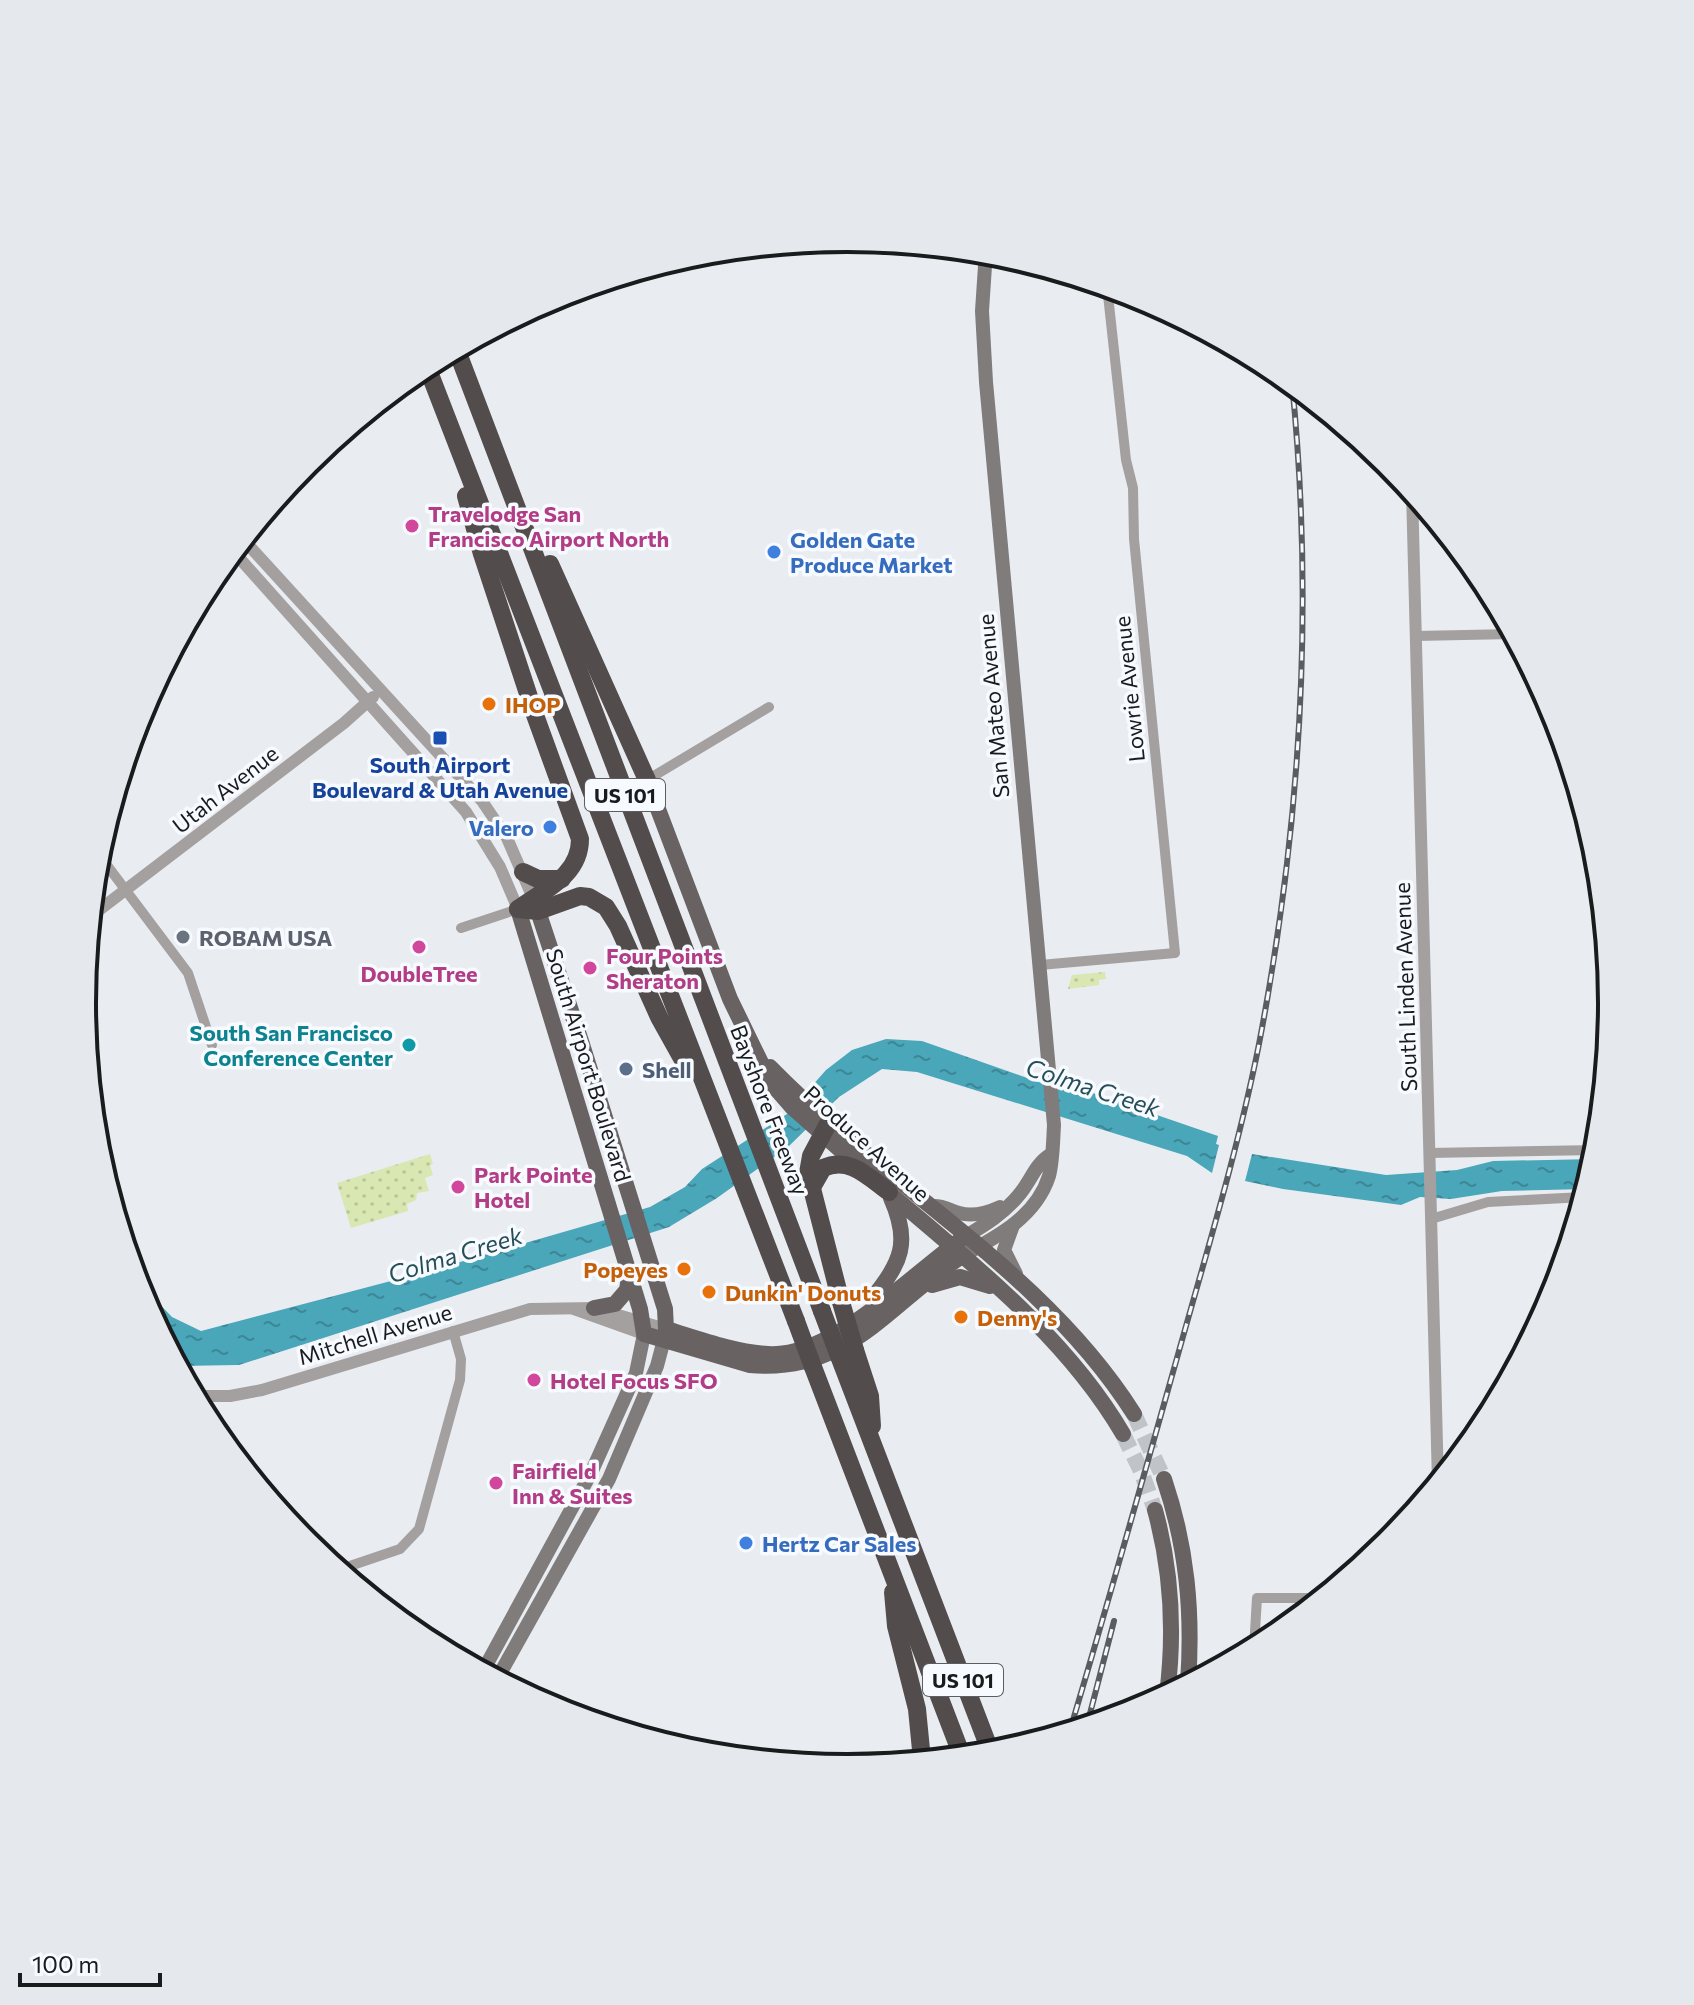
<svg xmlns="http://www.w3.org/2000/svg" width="1694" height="2005" font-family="Commissioner,sans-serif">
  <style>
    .green { fill: url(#green-dots) }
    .water { fill: url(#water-ripples) }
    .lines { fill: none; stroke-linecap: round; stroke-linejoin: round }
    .primary-tunnel { stroke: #c0c3c7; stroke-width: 16; stroke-dasharray: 16 8; stroke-linecap: butt }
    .minor { stroke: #a4a0a0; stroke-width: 10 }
    .tertiary { stroke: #a4a0a0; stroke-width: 12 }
    .secondary { stroke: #817c7c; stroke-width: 14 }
    .primary { stroke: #686262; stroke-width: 16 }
    .motorway { stroke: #534c4c; stroke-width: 18 }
    .rail-casing { stroke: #5a5c5f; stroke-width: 6 }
    .rail { stroke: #f7faff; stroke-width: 3; stroke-dasharray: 9; stroke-linecap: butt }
    .motorway-bridge { stroke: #534c4c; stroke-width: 18 }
    .hotel-dot { fill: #d1479c; stroke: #f7faff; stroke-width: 3 }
    .shop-dot { fill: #3f7fe0; stroke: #f7faff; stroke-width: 3 }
    .food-dot { fill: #e8710a; stroke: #f7faff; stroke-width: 3 }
    .transit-dot { fill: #1a4fb4; stroke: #f7faff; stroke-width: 3 }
    .worship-dot { fill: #6b7280; stroke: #f7faff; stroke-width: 3 }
    .culture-dot { fill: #0f9aa8; stroke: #f7faff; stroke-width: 3 }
    .service-dot { fill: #5c6f8a; stroke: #f7faff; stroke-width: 3 }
    .labels { text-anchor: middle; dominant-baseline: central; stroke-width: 7; stroke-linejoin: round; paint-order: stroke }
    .shield { fill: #f7faff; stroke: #5c5e61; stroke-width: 2 }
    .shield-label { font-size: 20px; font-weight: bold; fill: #1a1b1d }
    .hotel-label { font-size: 22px; font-weight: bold; fill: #b23c85; stroke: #f7faff; text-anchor: start }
    .shop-label { font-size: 22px; font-weight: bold; fill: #366cbe; stroke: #f7faff; text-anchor: start }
    .street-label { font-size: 22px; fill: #1a1b1d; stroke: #f7faff }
    .food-label { font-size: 22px; font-weight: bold; fill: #c56008; stroke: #f7faff; text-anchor: start }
    .transit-label { font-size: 22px; font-weight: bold; fill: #164399; stroke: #f7faff }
    .worship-label { font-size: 22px; font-weight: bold; fill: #5b616d; stroke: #f7faff; text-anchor: start }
    .culture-label { font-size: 22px; font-weight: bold; fill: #0d838f; stroke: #f7faff; text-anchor: end }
    .service-label { font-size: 22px; font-weight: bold; fill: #4e5e75; stroke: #f7faff; text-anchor: start }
    .water-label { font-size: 24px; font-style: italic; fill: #254e57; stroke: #f7faff }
    .rim { fill: none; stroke: #1a1b1d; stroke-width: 4 }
  </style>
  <defs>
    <pattern id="green-dots" width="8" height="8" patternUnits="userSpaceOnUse" patternTransform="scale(2)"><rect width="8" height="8" fill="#d9e7b2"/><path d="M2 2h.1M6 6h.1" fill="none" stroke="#bac699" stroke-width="1.8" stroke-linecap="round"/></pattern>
    <pattern id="water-ripples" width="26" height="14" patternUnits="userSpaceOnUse" patternTransform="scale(2)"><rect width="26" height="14" fill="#4aa6b9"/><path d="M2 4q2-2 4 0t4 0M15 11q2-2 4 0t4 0" fill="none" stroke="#3d8696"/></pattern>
  </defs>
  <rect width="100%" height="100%" fill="#e9edf2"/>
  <g class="green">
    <polygon points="1105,972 1106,979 1099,980 1099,985 1068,989 1072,975"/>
    <polygon points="430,1154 433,1164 430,1165 433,1175 425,1178 429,1191 417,1193 416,1200 407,1204 408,1211 351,1228 337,1183"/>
  </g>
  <g class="water">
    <polygon points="886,1039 922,1041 1053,1087 1090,1092 1218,1136 1216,1144 1219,1145 1212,1173 1187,1156 917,1072 882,1069 839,1097 788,1147 717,1198 669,1227 239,1365 178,1366 140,1295 97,1151 94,1126 146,1290 172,1317 201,1331 429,1271 650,1207 685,1187 702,1169 787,1114 826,1070 852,1050"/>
    <polygon points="1252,1154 1386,1175 1457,1170 1493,1161 1595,1159 1586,1189 1502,1191 1451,1199 1420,1197 1401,1205 1283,1189 1245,1181"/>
  </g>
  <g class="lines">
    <g class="primary-tunnel">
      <polyline points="1134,1414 1164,1479"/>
      <polyline points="1123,1434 1141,1471 1155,1510"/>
    </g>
    <g class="minor">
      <polyline points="1416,636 1513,634"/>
      <polyline points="647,780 769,707"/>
      <polyline points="97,852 188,973 212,1045"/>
      <polyline points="461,928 518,909"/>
      <polyline points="1040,965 1175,953 1134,539 1133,488 1126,460 1107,286"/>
      <polyline points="1429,1153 1597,1150"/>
      <polyline points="1431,1219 1488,1202 1584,1197"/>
      <polyline points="338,1570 400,1549 419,1529 460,1380 461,1359 453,1331"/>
      <polyline points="1254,1648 1257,1598 1321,1598"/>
    </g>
    <g class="tertiary">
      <polyline points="1412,491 1438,1483"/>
      <polyline points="243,539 482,801 507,838 533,898"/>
      <polyline points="233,551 466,812 500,867 518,909"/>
      <polyline points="90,917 344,723 373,697"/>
      <polyline points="574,1309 644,1334"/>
      <polyline points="194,1396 230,1396 262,1390 530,1309 594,1308 666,1329"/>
    </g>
    <g class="secondary">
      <path d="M932,1206c11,-1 17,4 27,7 14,4 28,0 41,-6"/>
      <polyline points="1012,1228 1004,1250 1016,1274"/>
      <path d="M966,1236c19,-11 38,-23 52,-40 12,-13 17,-32 32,-41"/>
      <path d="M962,1256c35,-19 74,-39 87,-80 4,-15 4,-35 5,-51l-68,-743 -4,-71 4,-60"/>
      <polyline points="483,1671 591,1473 636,1373 644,1334"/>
      <polyline points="497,1679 609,1479 657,1366 666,1332"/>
    </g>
    <g class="primary">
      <polyline points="647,780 730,999 765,1071 772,1084 792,1107 863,1170"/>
      <path d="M534,899l46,139 85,271 1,20c33,10 68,23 102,25 66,4 144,-81 198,-118"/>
      <path d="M518,909l122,400 4,25 106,31c99,9 138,-61 212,-109"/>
      <path d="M770,1067c117,120 273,203 364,347"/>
      <path d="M880,1185c88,76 184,148 243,249"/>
      <polyline points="932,1285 960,1277 990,1286"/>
      <path d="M872,1299c29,-37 39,-56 19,-101"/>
      <polyline points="594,1308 615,1304 627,1290 629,1277"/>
      <path d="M1164,1479c23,68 29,133 24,204"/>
      <path d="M1155,1510c17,62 20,121 12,185"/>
    </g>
    <g class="motorway">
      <polyline points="456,348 822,1311"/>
      <polyline points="426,364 796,1321"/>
      <path d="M466,496l16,58 53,161 45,124c0,37 -36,51 -62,70"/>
      <polyline points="550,564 647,780"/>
      <polyline points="523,872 538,879 562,879"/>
      <polyline points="518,909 538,911 580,896 589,897 606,907 618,926 659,1017 688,1069"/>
      <polyline points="829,1122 811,1156 808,1173 841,1302"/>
      <path d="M811,1189l12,-21c27,-12 45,9 66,24"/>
      <polyline points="855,1350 870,1396 872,1426"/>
      <polyline points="839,1356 991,1753"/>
      <polyline points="813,1367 962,1756"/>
      <polyline points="893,1592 896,1626 917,1709 922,1760"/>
    </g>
    <g class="rail-casing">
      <g id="rail">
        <polyline points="1087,1725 1114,1621"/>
        <path d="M1070,1730c37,-123 72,-248 107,-372 29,-104 61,-208 82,-314 42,-218 55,-441 33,-661"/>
      </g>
    </g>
    <use href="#rail" class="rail"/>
    <g class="motorway-bridge">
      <polyline points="841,1302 855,1350"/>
      <polyline points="822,1311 839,1356"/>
      <polyline points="796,1321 813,1367"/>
    </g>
  </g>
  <g class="hotel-dot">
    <circle cx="412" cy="526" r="8"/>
    <circle cx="419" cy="947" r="8"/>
    <circle cx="590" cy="968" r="8"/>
    <circle cx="458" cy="1187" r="8"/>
    <circle cx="534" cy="1380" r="8"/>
    <circle cx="496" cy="1483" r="8"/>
  </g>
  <g class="shop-dot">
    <circle cx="774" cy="552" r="8"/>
    <circle cx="550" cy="827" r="8"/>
    <circle cx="746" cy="1543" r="8"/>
  </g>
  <g class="food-dot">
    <circle cx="489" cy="704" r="8"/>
    <circle cx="684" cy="1269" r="8"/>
    <circle cx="709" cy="1292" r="8"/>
    <circle cx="961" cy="1317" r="8"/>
  </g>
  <rect class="transit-dot" x="432" y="730" width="16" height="16" rx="4"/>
  <circle class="worship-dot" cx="183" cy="937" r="8"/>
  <circle class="culture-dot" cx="409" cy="1045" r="8"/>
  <circle class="service-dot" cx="626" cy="1069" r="8"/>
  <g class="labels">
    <g class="shield">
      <rect x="585" y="779" width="80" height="32" rx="6"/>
      <rect x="923" y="1664" width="80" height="32" rx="6"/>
    </g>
    <g class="shield-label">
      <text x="625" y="795">US 101</text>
      <text x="963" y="1680">US 101</text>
    </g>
    <g class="hotel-label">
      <text x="428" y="513">Travelodge San<tspan x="428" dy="25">Francisco Airport North</tspan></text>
      <text x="606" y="955">Four Points<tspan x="606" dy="25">Sheraton</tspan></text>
      <text x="419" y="973" text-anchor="middle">DoubleTree</text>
      <text x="474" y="1174">Park Pointe<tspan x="474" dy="25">Hotel</tspan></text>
      <text x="550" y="1380">Hotel Focus SFO</text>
      <text x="512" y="1470">Fairfield<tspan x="512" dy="25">Inn &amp; Suites</tspan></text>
    </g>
    <g class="shop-label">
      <text x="790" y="539">Golden Gate<tspan x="790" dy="25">Produce Market</tspan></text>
      <text x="534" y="827" text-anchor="end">Valero</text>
      <text x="762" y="1543">Hertz Car Sales</text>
    </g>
    <g class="street-label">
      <text transform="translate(1129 689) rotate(-96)">Lowrie Avenue</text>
      <text transform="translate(993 706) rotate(-95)">San Mateo Avenue</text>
      <text transform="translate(225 789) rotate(-38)">Utah Avenue</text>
      <text transform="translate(1405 987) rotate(-92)">South Linden Avenue</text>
      <text transform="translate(589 1065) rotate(73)">South Airport Boulevard</text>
      <text transform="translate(770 1110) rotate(69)">Bayshore Freeway</text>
      <text transform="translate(867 1143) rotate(42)">Produce Avenue</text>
      <text transform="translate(375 1334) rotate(-17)">Mitchell Avenue</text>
    </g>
    <g class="food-label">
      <text x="505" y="704">IHOP</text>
      <text x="668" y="1269" text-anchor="end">Popeyes</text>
      <text x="725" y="1292">Dunkin' Donuts</text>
      <text x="977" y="1317">Denny's</text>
    </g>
    <g class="transit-label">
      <text x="440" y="764">South Airport<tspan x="440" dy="25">Boulevard &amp; Utah Avenue</tspan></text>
    </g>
    <g class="worship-label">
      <text x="199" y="937">ROBAM USA</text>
    </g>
    <g class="culture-label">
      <text x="393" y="1032">South San Francisco<tspan x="393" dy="25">Conference Center</tspan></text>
    </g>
    <g class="service-label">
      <text x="642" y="1069">Shell</text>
    </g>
    <g class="water-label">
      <text transform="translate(1093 1087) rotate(18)">Colma Creek</text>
      <text transform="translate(455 1254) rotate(-17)">Colma Creek</text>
    </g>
  </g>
  <path d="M0 0H1694V2005H0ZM96 1003a751 751 0 1 1 1502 0a751 751 0 1 1-1502 0Z" fill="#e5e8ed" fill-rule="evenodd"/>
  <path class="rim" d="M96 1003a751 751 0 1 1 1502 0a751 751 0 1 1-1502 0Z"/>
  <path d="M20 1973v12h140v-12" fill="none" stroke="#1a1b1d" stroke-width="4"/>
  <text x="32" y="1973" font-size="24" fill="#1a1b1d" stroke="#f7faff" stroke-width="6" paint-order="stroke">100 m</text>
</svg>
